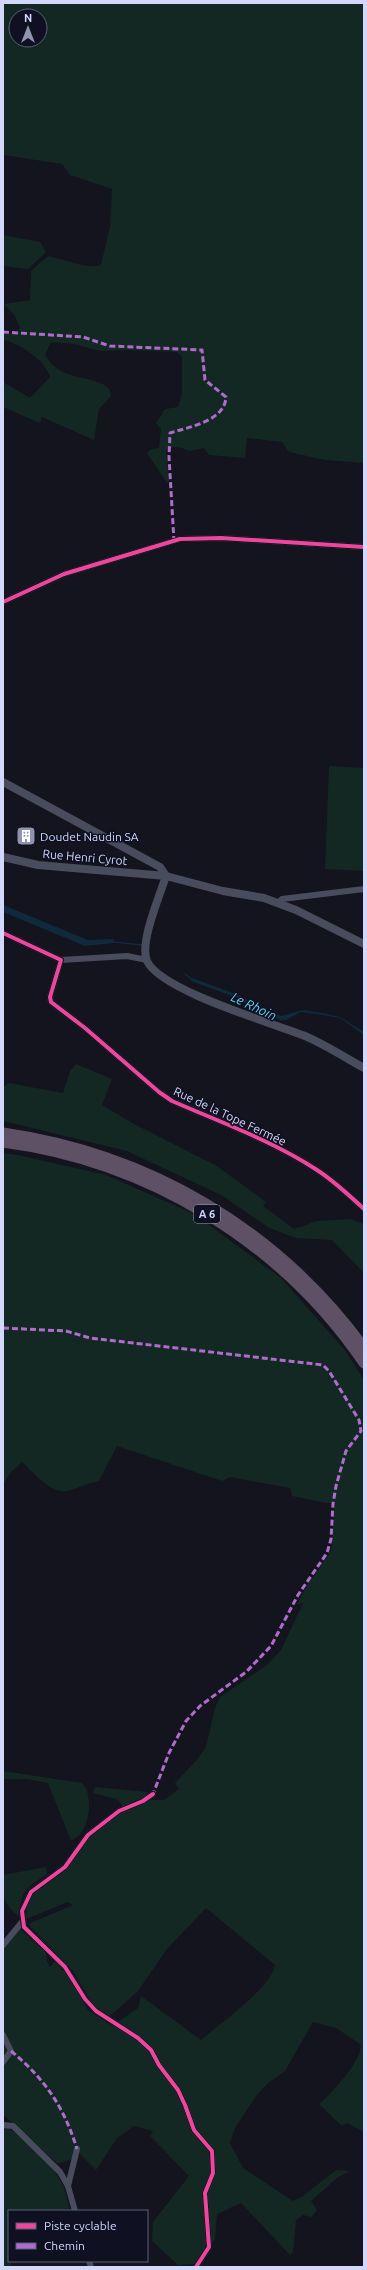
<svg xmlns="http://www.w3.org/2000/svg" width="367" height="2270" font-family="Ubuntu,sans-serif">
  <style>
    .green { fill: #132823; fill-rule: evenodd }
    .water { fill: #0f2a3d }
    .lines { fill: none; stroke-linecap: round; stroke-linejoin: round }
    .stream { stroke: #0f2a3d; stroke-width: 1.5 }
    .minor { stroke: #494c5d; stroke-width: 6 }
    .tertiary { stroke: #494c5d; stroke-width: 8 }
    .motorway { stroke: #5e5065; stroke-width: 11 }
    .quiet { stroke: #b06ccc; stroke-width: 3; stroke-dasharray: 6 3; stroke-linecap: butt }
    .cycleway-casing { stroke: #0f1021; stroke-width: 6 }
    .cycleway { stroke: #ed469a; stroke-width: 4 }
    .labels { text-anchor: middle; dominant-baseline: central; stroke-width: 3; stroke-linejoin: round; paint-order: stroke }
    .shield { fill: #0f1021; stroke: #989bba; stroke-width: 1 }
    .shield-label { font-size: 11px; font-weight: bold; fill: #d2d7fc }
    .poi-label { font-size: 12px; fill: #d2d7fc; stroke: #0f1021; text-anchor: start }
    .street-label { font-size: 12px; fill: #d2d7fc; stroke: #0f1021 }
    .water-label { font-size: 13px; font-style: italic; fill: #68d2f4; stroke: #0f1021 }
  </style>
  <rect width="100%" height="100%" fill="#13141d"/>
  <g class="green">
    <path d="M3,3h361v460l-39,-3 -36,-8 -7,-10 -35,-4 -2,20 -36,-3 -5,-7 -14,3c-9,-3 -14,-7 -24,-1l3,31 -2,2 -20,-30 4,-4 8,-1 2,-19 -5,-6 9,-14 13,-2 4,-13v-37l-5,-5 -51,-2 -26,1 -25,-7 -24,-2 -6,13c16,29 51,18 65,35l1,6 -12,13 -5,31 -52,-23 -2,6 -37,-16v-25l27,16 20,-21c-4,-16 -32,-35 -47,-37v-7l11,1 6,-6 -5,-12 -11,-12 26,-4 1,-29 17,-15c15,3 41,14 53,9l9,-39 2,-37 -42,-14 -8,-11 -59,-9zM16,16h24v24h-24z"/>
    <polygon points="3,235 40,242 46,252 28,269 3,266"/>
    <polygon points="329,766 364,768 363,871 325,869"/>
    <polygon points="76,1064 112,1079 102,1105 132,1123 217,1166 266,1202 263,1206 294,1229 317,1221 350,1219 364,1224 364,1273 332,1240 296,1238 269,1228 223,1196 127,1151 3,1121 3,1087 9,1083 63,1093 70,1071"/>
    <path d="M3,1153l15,2 88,20 88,39 87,64 63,71 20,31v752l-17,-9 -5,3 -23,-22c11,-9 46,-46 41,-60l-24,-16 -23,-6 -28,49 -17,12 -12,13 -21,32 -5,15 13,25 50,33 10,-5 33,-26 14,1 -12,6 -27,24 6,9 -5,7 -9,-2 -7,5 -3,32 -3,3 -49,-52 -24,11 -2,25 -20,25 -17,1 -26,-24 1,-19 36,-46 -39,-40 3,-5 -19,-5 -17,12 -21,32 -17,-17h-4l-4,6 -13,5 -55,-49v-167l17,-19 26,24 1,8 3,6 5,-6 13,15 20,34 24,16 26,-18 3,-12 60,44c18,-16 71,-53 74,-75l-69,-57 -39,41 -29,42 -28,25 -16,-10 -21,-35 -45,-47 45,-19 -5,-3 -42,17 1,-14 7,-12 34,-25 18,-28 36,-29 29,-11h13l15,-11 -4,-6 21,-22 10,-14 9,-39 5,-11 47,-32 14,-15 22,-47 -6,2 9,-18 25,-36 4,-48h-8l-35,-7 -2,-8 -60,-11 -8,4 -105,-35 -18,35c-12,2 -22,8 -33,10 -15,3 -34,-20 -44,-29l-12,11 -7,12z"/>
    <path d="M3,1771l79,12c11,11 8,38 -1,50 -2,3 -7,6 -10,8l-23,-58 -21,-4h-24z"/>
    <polygon points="95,1787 147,1792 146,1796 123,1806 117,1799 93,1793"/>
    <path d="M46,1867l1,7c-22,15 -24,14 -29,42 -17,-15 -15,-20 -15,-41z"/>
    <polygon points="3,2128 8,2128 14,2132 51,2165 64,2187 70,2211 9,2211 8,2242 11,2267 3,2267"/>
  </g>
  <g class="water">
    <polygon points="3,905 88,940 114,939 114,943 85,946 3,912"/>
    <polygon points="192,978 238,995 265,1010 281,1016 303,1010 323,1013 340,1017 364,1032 364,1035 340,1018 322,1015 301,1012 286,1020 280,1020 264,1013 235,997 191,981"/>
  </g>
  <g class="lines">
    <g class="stream">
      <polyline points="114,942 142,945"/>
      <polyline points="185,974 193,980"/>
    </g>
    <g class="minor">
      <polyline points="3,602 64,574 180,539 221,538 364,547"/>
      <polyline points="277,903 282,899 364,889"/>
      <polyline points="3,933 61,960 127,956 147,960"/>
      <path d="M61,960l-11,37 1,5 34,26 74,64 13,9c48,21 101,40 145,69 17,11 32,25 47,39"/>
      <polyline points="153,1794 143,1801 119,1811 88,1835 65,1867 31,1892 22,1911 24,1927 65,1967 85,1999 96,2011 138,2038 151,2050 159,2065 178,2090 185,2105 194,2130 212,2151 213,2173 205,2193 209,2247 196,2267"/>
      <polyline points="3,1945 22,1922"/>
      <polyline points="3,2035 11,2051 3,2062"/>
      <polyline points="3,2125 13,2126 60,2172 68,2186 75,2211"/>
      <polyline points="68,2186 77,2149"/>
      <polyline points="89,2261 91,2267"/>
    </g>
    <g class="tertiary">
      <polyline points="3,782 160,867 166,876"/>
      <polyline points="3,857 38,865 166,876 223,891 264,898 296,910 364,944"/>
      <path d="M166,876c-6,19 -27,67 -19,85 14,30 126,62 158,75 21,9 39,21 59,32"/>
    </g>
    <g class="motorway">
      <path d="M3,1133c146,21 274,96 361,215"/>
      <path d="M3,1142c145,19 279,100 361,221"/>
    </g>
    <g class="quiet">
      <path d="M3,332l80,5 27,9 92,4 3,30 21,17c-1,24 -37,30 -56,36l-1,24 5,84"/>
      <polyline points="3,1328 66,1331 90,1338 323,1365 329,1371 359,1420 361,1431 346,1451 336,1486 333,1504 331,1539 327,1553 298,1595 271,1646 246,1672 200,1706 186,1721 169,1753 153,1794"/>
      <path d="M11,2051c34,28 53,56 66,98"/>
    </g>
    <g class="cycleway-casing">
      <g id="cycleway">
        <polyline points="3,602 64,574 180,539 221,538 364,547"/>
        <path d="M3,933l58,27 -11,37 1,5 34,26 74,64 13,9c48,21 101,40 145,69 17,11 32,25 47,39"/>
        <polyline points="153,1794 143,1801 119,1811 88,1835 65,1867 31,1892 22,1911 24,1927 65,1967 85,1999 96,2011 138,2038 151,2050 159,2065 178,2090 185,2105 194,2130 212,2151 213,2173 205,2193 209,2247 196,2267"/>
      </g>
    </g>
    <use href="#cycleway" class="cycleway"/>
  </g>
  <defs>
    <g id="building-square" transform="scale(1)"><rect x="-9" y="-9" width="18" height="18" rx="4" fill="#8f93ae" stroke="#0f1021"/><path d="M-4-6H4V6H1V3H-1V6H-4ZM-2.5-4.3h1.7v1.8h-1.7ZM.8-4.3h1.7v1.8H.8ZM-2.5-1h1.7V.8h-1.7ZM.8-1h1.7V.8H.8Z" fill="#fff"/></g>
  </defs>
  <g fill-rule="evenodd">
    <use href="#building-square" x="26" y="836"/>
  </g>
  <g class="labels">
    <rect class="shield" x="194" y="1205" width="26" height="18" rx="3"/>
    <g class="shield-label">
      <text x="207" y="1214">A 6</text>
    </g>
    <g class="poi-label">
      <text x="40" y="836">Doudet Naudin SA</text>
    </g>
    <g class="street-label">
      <text transform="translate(85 857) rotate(5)">Rue Henri Cyrot</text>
      <text transform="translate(230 1116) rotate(25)">Rue de la Tope Fermée</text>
    </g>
    <g class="water-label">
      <text transform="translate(254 1006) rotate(25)">Le Rhoin</text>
    </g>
  </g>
  <rect width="367" height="2270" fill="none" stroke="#d2d7fc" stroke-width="8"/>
  <rect x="8" y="2210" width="140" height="52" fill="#0f1021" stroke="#5d6079"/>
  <rect x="16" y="2223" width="20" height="6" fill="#ed469a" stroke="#5d6079"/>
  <text x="44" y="2230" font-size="12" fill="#d2d7fc">Piste cyclable</text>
  <rect x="16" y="2243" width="20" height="6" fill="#b06ccc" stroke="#5d6079"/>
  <text x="44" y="2250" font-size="12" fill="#d2d7fc">Chemin</text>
  <g transform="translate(28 28)"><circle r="19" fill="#0f1021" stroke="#5d6079"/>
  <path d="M0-3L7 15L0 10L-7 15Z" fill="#8f93ae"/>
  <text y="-6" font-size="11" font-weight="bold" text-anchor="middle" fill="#d2d7fc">N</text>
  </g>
</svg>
